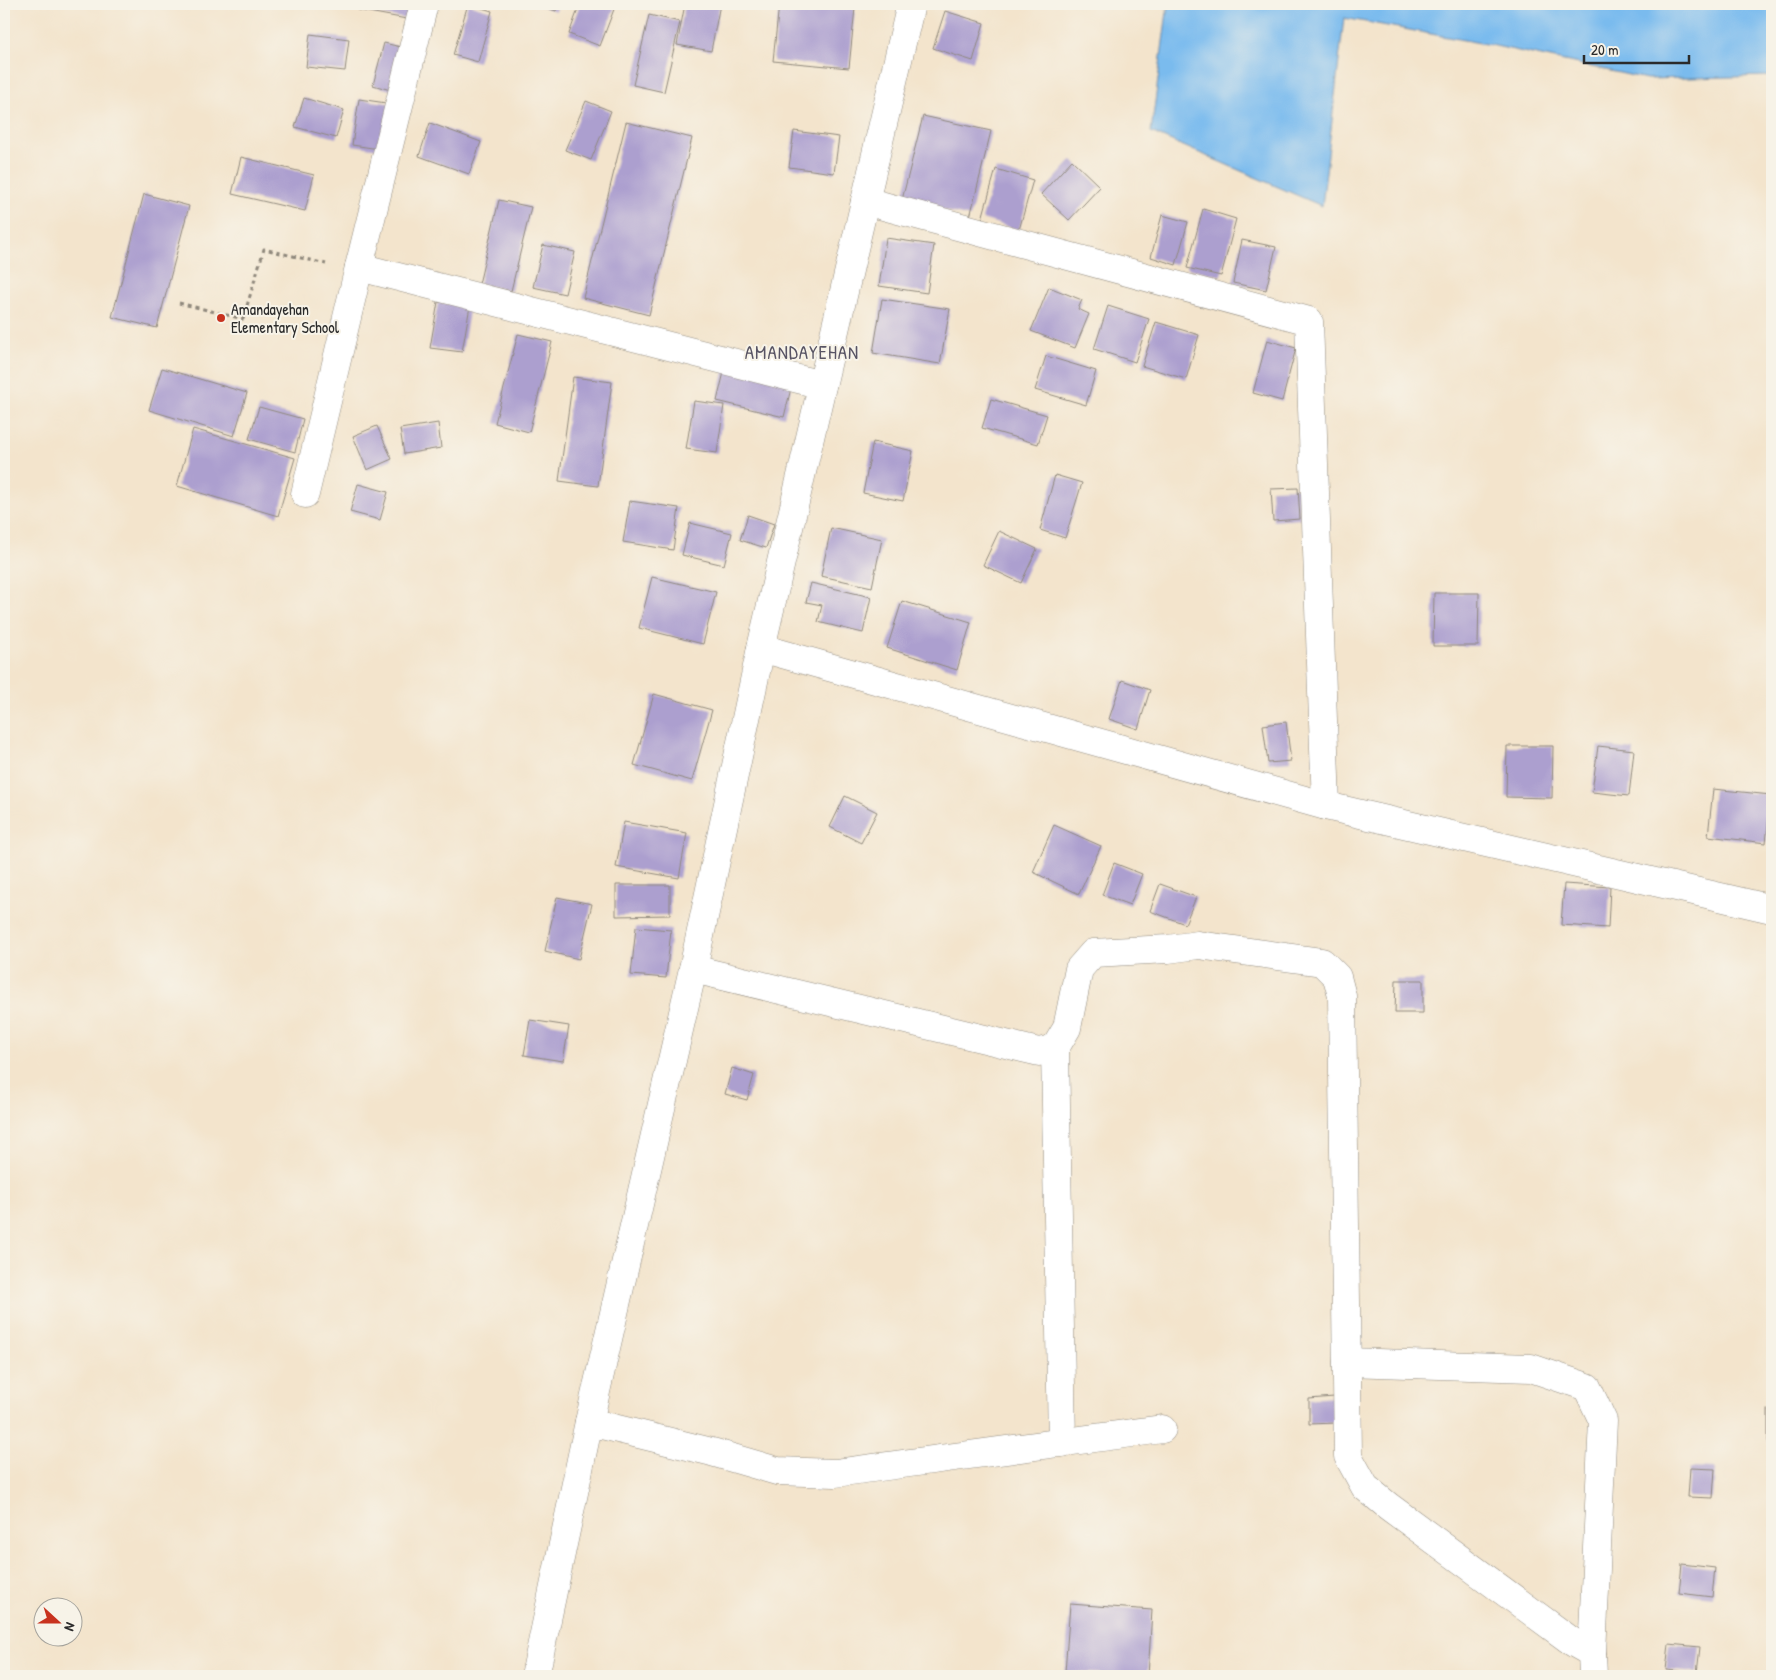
<svg xmlns="http://www.w3.org/2000/svg" width="1776" height="1680" font-family="'Patrick Hand',sans-serif">
  <style>
    .water { fill: #7abbee; stroke: #52738c }
    .building { fill: #ac9fcf }
    .lines { fill: none; stroke-linecap: round; stroke-linejoin: round }
    .street-casing { stroke: #8f887c; stroke-width: 29 }
    .secondary-casing { stroke: #8f887c; stroke-width: 29 }
    .path { stroke: #8f887c; stroke-width: 3; stroke-dasharray: 4 4; stroke-linecap: butt }
    .street { stroke: #fff; stroke-width: 28 }
    .secondary { stroke: #fff; stroke-width: 28 }
    .poi-dot { fill: #c8321e; stroke: #f7f3e8; stroke-width: 2 }
    .labels { text-anchor: middle; dominant-baseline: central; stroke-width: 4; stroke-linejoin: round; paint-order: stroke }
    .poi-label { font-size: 16px; fill: #2b2b2b; stroke: #f7f3e8; text-anchor: start }
    .quarter-label { font-size: 19px; letter-spacing: 1px; fill: #585464; stroke: #f7f3e8 }
  </style>
  <rect width="100%" height="100%" fill="#f7f3e8"/>
  <filter id="ink" filterUnits="userSpaceOnUse"><feTurbulence type="fractalNoise" baseFrequency=".02" numOctaves="2"/><feDisplacementMap in="SourceGraphic" scale="10" xChannelSelector="R" yChannelSelector="G"/><feConvolveMatrix kernelMatrix="1 2 1 2 8 2 1 2 1" color-interpolation-filters="sRGB"/></filter>
  <filter id="wash" filterUnits="userSpaceOnUse"><feTurbulence type="fractalNoise" baseFrequency=".0096" numOctaves="4" result="noise"/><feDisplacementMap in="SourceGraphic" scale="20" xChannelSelector="R" yChannelSelector="G"/><feGaussianBlur stdDeviation="1.12" result="paint"/><feColorMatrix in="noise" values="0 0 0 0 0 0 0 0 0 0 0 0 0 0 0 0 0 1.4 0 .05"/><feComposite in="paint" operator="in"/></filter>
  <g filter="url(#wash)">
    <rect width="100%" height="100%" fill="#f3e4cc"/>
    <polygon class="water" points="1168,4 1772,4 1772,76 1647,79 1491,45 1344,18 1322,206 1151,132"/>
    <g id="blocks">
      <g class="building">
        <polygon points="359,4 415,4 412,20 358,10"/>
        <polygon points="468,4 492,11 478,62 453,55"/>
        <polygon points="534,4 558,4 556,11"/>
        <polygon points="580,4 616,4 600,46 569,34"/>
        <polygon points="685,4 720,4 711,51 677,45"/>
        <polygon points="779,4 809,4 855,8 849,68 773,61"/>
        <polygon points="945,11 984,23 973,61 933,48"/>
        <polygon points="649,15 680,22 664,92 633,85"/>
        <polygon points="310,34 349,39 345,71 306,67"/>
        <polygon points="384,43 405,48 394,91 373,85"/>
        <polygon points="304,98 344,110 336,138 295,127"/>
        <polygon points="359,99 393,104 386,150 352,145"/>
        <polygon points="586,101 611,111 591,160 565,150"/>
        <polygon points="923,116 991,131 970,217 902,200"/>
        <polygon points="626,122 692,138 649,315 583,298"/>
        <polygon points="430,123 481,142 469,174 419,156"/>
        <polygon points="794,131 839,137 834,173 789,167"/>
        <polygon points="241,157 314,175 305,211 232,194"/>
        <polygon points="1072,160 1100,187 1069,220 1041,194"/>
        <polygon points="996,169 1033,180 1019,230 982,219"/>
        <polygon points="144,194 189,206 157,328 112,317"/>
        <polygon points="499,200 531,207 511,291 479,284"/>
        <polygon points="1203,209 1236,219 1221,276 1187,268"/>
        <polygon points="1162,215 1188,222 1176,265 1151,257"/>
        <polygon points="886,238 934,245 927,293 879,286"/>
        <polygon points="1242,240 1276,247 1266,290 1233,283"/>
        <polygon points="543,245 575,252 565,294 533,287"/>
        <polygon points="1049,287 1082,300 1078,309 1089,314 1075,348 1031,331"/>
        <polygon points="882,299 950,309 940,364 873,353"/>
        <polygon points="438,302 470,306 462,352 430,348"/>
        <polygon points="1108,306 1149,319 1135,362 1094,349"/>
        <polygon points="1156,322 1199,335 1186,379 1142,366"/>
        <polygon points="518,334 552,342 529,432 495,423"/>
        <polygon points="1267,340 1296,348 1282,401 1253,393"/>
        <polygon points="1046,356 1096,371 1086,405 1035,390"/>
        <polygon points="726,364 793,380 784,417 717,401"/>
        <polygon points="162,368 247,393 234,436 149,410"/>
        <polygon points="573,377 612,382 598,486 559,481"/>
        <polygon points="991,399 1047,415 1038,444 982,428"/>
        <polygon points="694,401 724,405 717,453 686,449"/>
        <polygon points="259,407 303,419 295,452 249,439"/>
        <polygon points="438,423 441,448 404,454 400,429"/>
        <polygon points="377,426 392,459 367,470 353,436"/>
        <polygon points="193,429 295,458 278,516 177,486"/>
        <polygon points="873,442 913,451 903,501 863,493"/>
        <polygon points="1055,475 1082,483 1065,538 1040,530"/>
        <polygon points="358,484 388,492 380,520 350,512"/>
        <polygon points="1298,488 1300,519 1273,521 1271,489"/>
        <polygon points="630,501 679,508 673,550 623,542"/>
        <polygon points="748,515 774,524 766,548 740,540"/>
        <polygon points="690,523 732,533 724,565 682,555"/>
        <polygon points="831,528 882,539 872,587 821,576"/>
        <polygon points="999,531 1037,549 1021,583 983,565"/>
        <polygon points="652,577 716,592 703,644 639,628"/>
        <polygon points="811,583 871,597 863,633 818,622 822,605 806,602"/>
        <polygon points="1434,593 1479,593 1478,646 1433,646"/>
        <polygon points="902,601 971,622 957,670 887,648"/>
        <polygon points="1122,680 1150,690 1138,729 1109,719"/>
        <polygon points="654,694 712,710 692,781 634,765"/>
        <polygon points="1286,722 1291,761 1268,763 1263,725"/>
        <polygon points="1507,746 1553,746 1552,798 1506,797"/>
        <polygon points="1598,746 1634,750 1629,796 1592,792"/>
        <polygon points="1713,789 1771,795 1766,843 1708,836"/>
        <polygon points="845,796 877,812 861,843 830,827"/>
        <polygon points="624,822 687,833 679,878 616,867"/>
        <polygon points="1054,825 1101,846 1079,894 1033,872"/>
        <polygon points="1114,863 1142,874 1130,905 1102,895"/>
        <polygon points="1160,884 1196,897 1185,924 1150,911"/>
        <polygon points="1564,884 1610,887 1608,928 1561,925"/>
        <polygon points="616,885 670,885 670,915 616,916"/>
        <polygon points="557,897 592,904 579,959 545,951"/>
        <polygon points="636,927 671,930 666,978 631,975"/>
        <polygon points="1396,980 1423,980 1423,1013 1395,1013"/>
        <polygon points="530,1020 569,1026 563,1061 524,1055"/>
        <polygon points="732,1068 754,1075 747,1100 725,1094"/>
        <polygon points="1334,1397 1335,1423 1309,1424 1309,1399"/>
        <rect x="1768" y="1410" width="4" height="31"/>
        <polygon points="1690,1468 1715,1469 1713,1498 1688,1497"/>
        <polygon points="1682,1564 1715,1568 1712,1597 1679,1593"/>
        <polygon points="1070,1604 1152,1610 1148,1676 1065,1672"/>
        <polygon points="1669,1644 1700,1647 1697,1673 1666,1670"/>
      </g>
    </g>
  </g>
  <g filter="url(#ink)">
    <use href="#blocks" fill-opacity="0" stroke="#8f887c" stroke-width="1"/>
    <g class="lines">
      <g class="street-casing">
        <g id="street">
          <polyline points="865,201 1309,321 1326,806"/>
          <polyline points="359,267 822,385"/>
          <polyline points="305,494 359,267 424,4"/>
          <polyline points="693,969 1039,1052 1055,1048 1067,1028 1079,969 1093,953 1168,949 1198,945 1322,962 1337,977 1342,996 1348,1456 1365,1487 1388,1506 1574,1643 1592,1653 1593,1676"/>
          <polyline points="1055,1048 1062,1443"/>
          <polyline points="1347,1362 1531,1368 1587,1387 1603,1421 1592,1653"/>
          <polyline points="589,1422 712,1452 777,1471 835,1473 1162,1429"/>
        </g>
      </g>
      <g class="secondary-casing">
        <g id="secondary">
          <polyline points="761,648 1326,806 1772,909"/>
          <polyline points="535,1676 589,1422 693,969 761,648 911,4"/>
        </g>
      </g>
      <polyline class="path" points="179,303 243,319 264,249 326,264"/>
      <use href="#street" class="street"/>
      <use href="#secondary" class="secondary"/>
    </g>
  </g>
  <circle class="poi-dot" cx="221" cy="318" r="5"/>
  <g class="labels">
    <g class="poi-label">
      <text x="231" y="309">Amandayehan<tspan x="231" dy="18">Elementary School</tspan></text>
    </g>
    <g class="quarter-label">
      <text x="802" y="352">AMANDAYEHAN</text>
    </g>
  </g>
  <rect width="1776" height="1680" fill="none" stroke="#f7f3e8" stroke-width="20"/>
  <g transform="translate(58 1622) rotate(111)"><circle r="24" fill="#f7f3e8" stroke="#a5a39c"/>
  <path d="M0-4L9 19L0 12L-9 19Z" fill="#c8321e"/>
  <text y="-8" font-size="14" font-weight="bold" text-anchor="middle" fill="#2b2b2b">N</text>
  </g>
  <path d="M1584 55v8h105v-8" fill="none" stroke="#2b2b2b" stroke-width="2.5"/>
  <text x="1591" y="55" font-size="15" fill="#2b2b2b" stroke="#f7f3e8" stroke-width="4" paint-order="stroke">20 m</text>
</svg>
